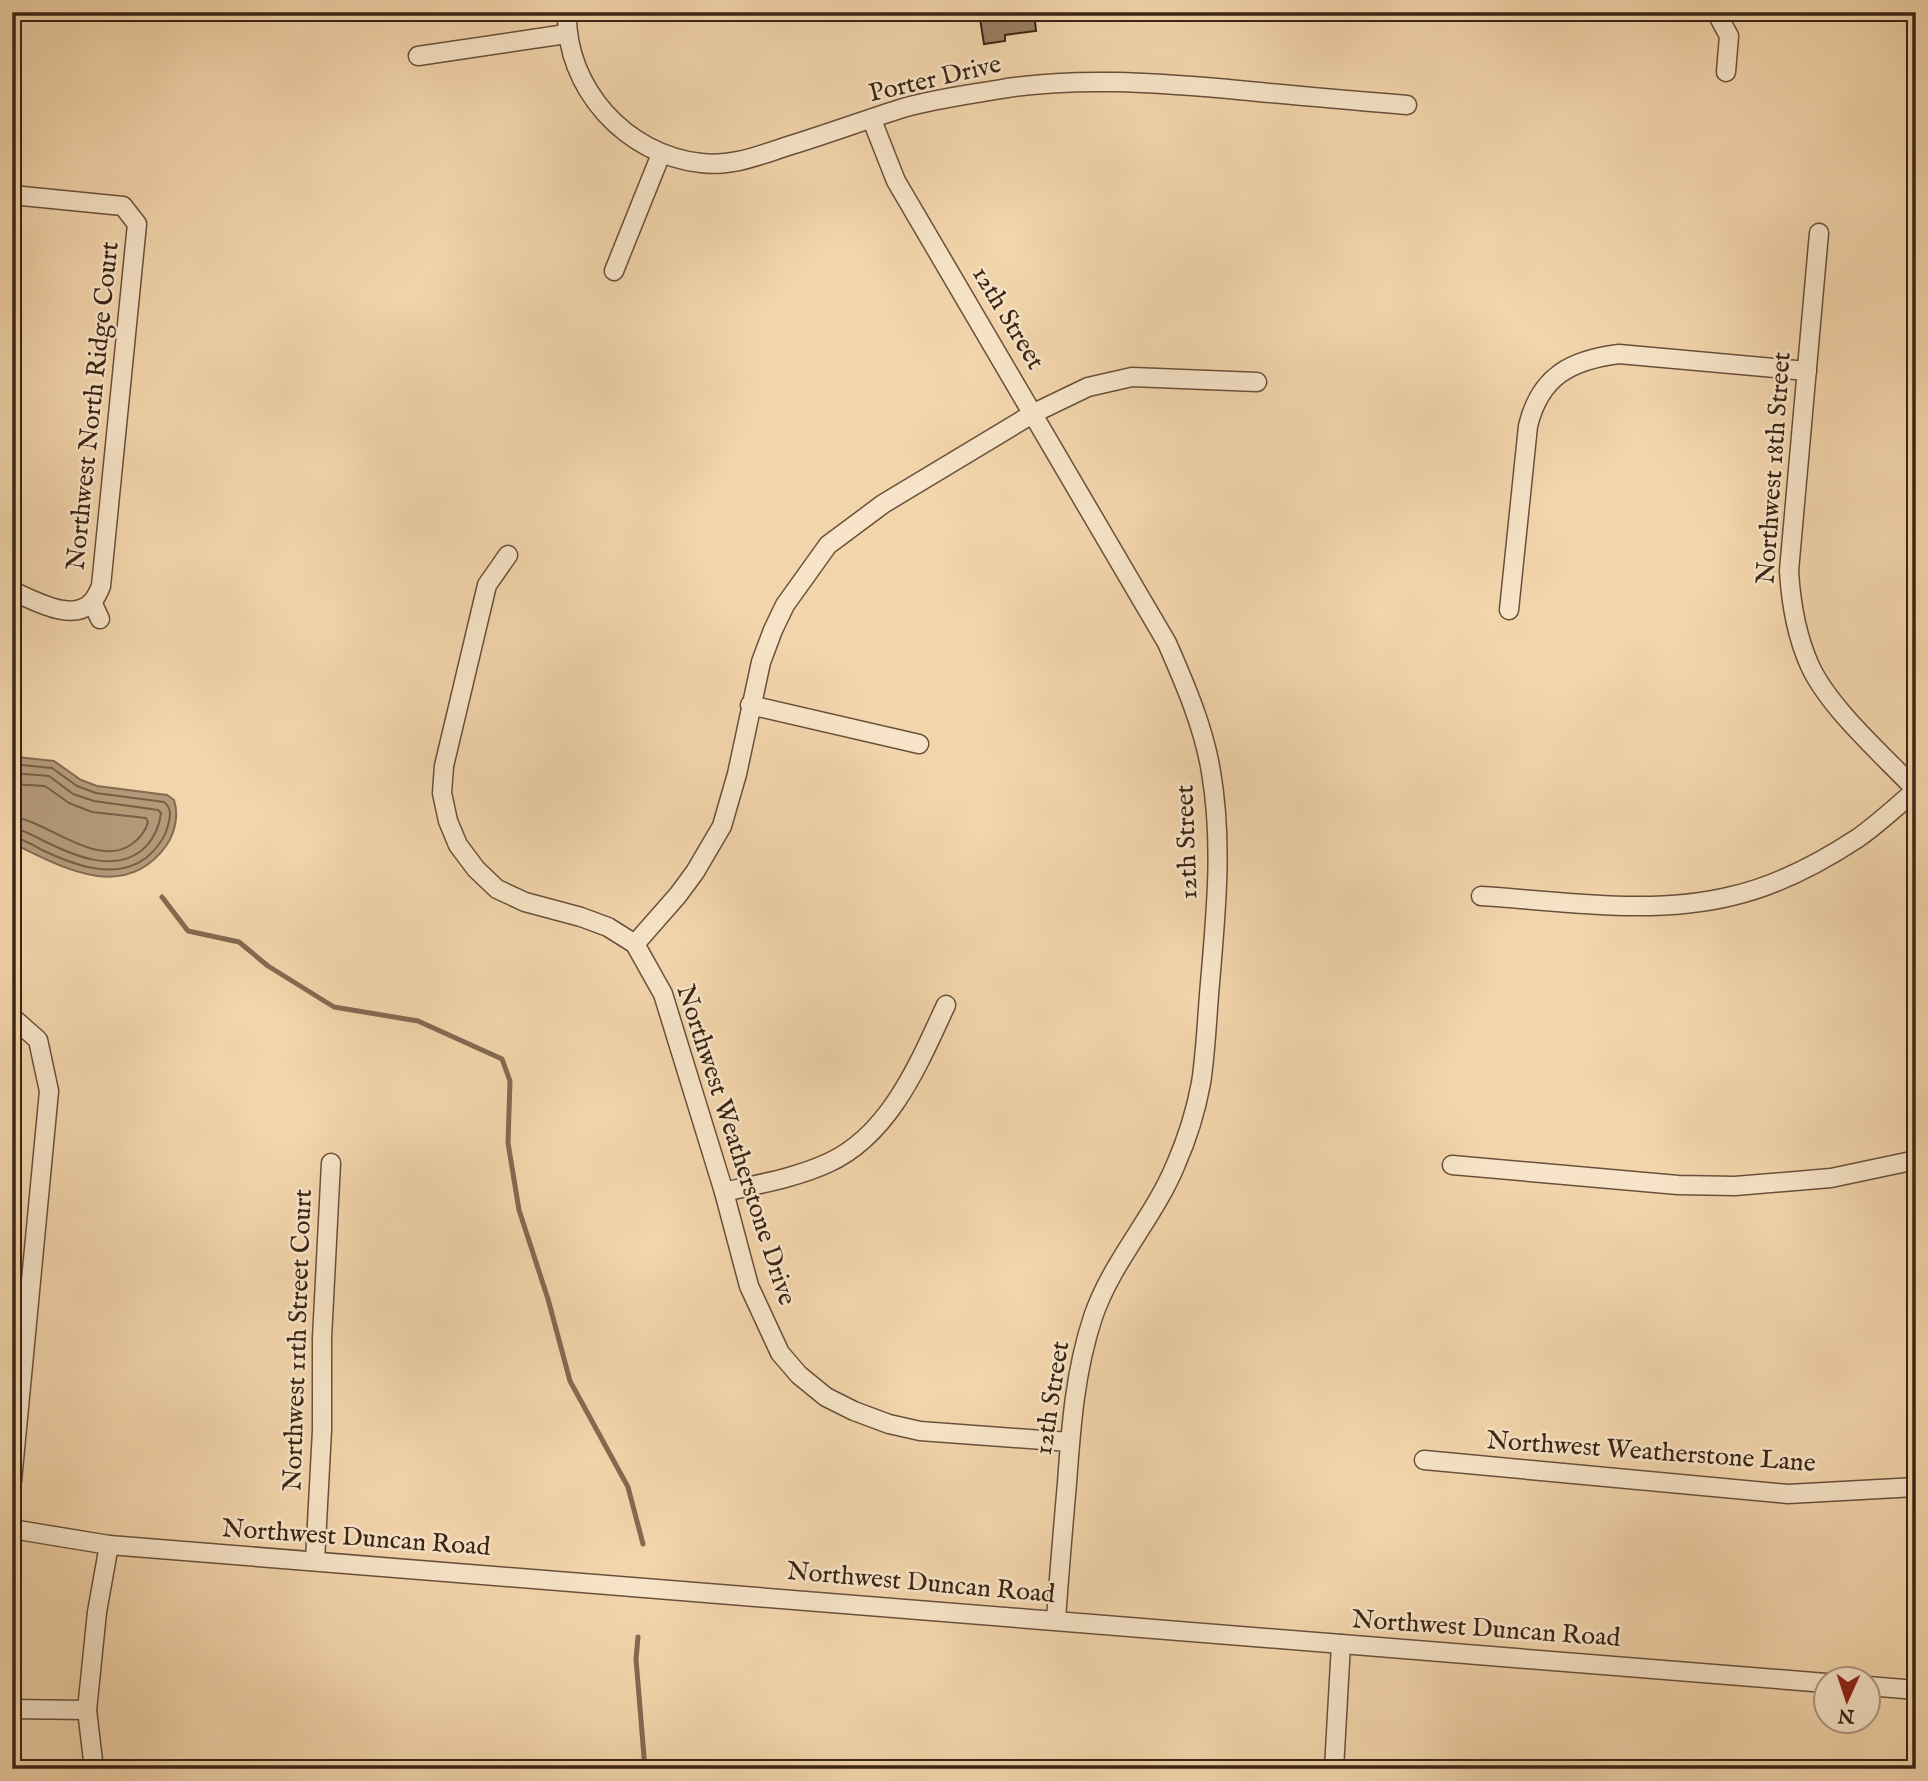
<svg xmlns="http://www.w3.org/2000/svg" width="1928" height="1781" font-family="'IM FELL English',serif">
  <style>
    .water { fill: #b49978; stroke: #846a51; stroke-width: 2 }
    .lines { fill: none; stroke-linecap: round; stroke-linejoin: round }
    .shore { stroke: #785e47; stroke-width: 2 }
    .stream { stroke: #846a51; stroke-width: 5 }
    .building { fill: #9b8063; stroke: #3b2416; stroke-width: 2 }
    .minor-casing { stroke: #69503b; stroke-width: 21 }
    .minor { stroke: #f7e4c8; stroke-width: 18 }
    .labels { text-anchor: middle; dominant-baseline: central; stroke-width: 5; stroke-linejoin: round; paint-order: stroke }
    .street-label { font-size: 26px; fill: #3b2416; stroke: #f7e4c8 }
  </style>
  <rect width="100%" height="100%" fill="#f3d5ab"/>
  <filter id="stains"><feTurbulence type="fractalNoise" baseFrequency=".00286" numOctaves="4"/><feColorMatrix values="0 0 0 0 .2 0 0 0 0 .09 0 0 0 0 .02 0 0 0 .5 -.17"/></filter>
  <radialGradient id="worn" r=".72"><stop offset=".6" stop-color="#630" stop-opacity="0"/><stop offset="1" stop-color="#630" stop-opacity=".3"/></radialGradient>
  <path class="water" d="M17,757l37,4 27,19 16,6 70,9 7,5c5,15 1,33 -8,46 -40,55 -99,24 -148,0l-6,-4v-84z"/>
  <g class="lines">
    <g class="shore">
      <path d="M12,764l40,4 25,18 19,7 68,9c10,7 5,20 2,30 -4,10 -12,19 -20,26 -31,23 -72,7 -104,-8 -9,-5 -20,-12 -30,-13"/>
      <path d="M12,773l37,3 24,18 21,7 64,9 3,3c-2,15 -8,28 -20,38 -29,22 -69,4 -99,-11 -9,-4 -19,-11 -30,-12"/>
      <path d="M12,784l33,2 24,17 23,9 54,6 2,4c-2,9 -8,16 -16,22 -35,26 -87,-25 -120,-27"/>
    </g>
    <g class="stream">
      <polyline points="162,897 188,931 239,942 268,966 334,1007 418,1021 502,1059 510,1081 508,1143 519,1210 548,1299 570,1381 628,1487 643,1544"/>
      <polyline points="638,1637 636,1659 645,1769"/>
    </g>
  </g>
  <polygon class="building" points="979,12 1034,12 1036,31 1005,35 1005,41 984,44"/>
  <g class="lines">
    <g class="minor-casing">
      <g id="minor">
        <path d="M567,12c-2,76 59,143 134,151 31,4 59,-8 87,-17 39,-12 77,-26 115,-38 34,-10 70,-14 104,-20 75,-11 147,-5 221,1 60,6 119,11 179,16"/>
        <polyline points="1716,12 1729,36 1726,72"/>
        <polyline points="418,56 566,34"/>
        <path d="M872,120l24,61 271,462c18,41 37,85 44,129 12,70 5,141 -1,211 -3,33 -4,68 -9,100 -5,27 -14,56 -25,81 -22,54 -64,97 -83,153 -18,54 -22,110 -26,166 -4,46 -8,92 -11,137"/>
        <path d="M12,195l111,11 14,18 -36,362c-2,5 -5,11 -8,15 -20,23 -59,-1 -81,-10"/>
        <path d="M1819,233l-30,338c2,33 7,64 21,95 20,43 73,89 106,124"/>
        <polyline points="614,271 661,154"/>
        <polyline points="508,555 487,585 444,766 442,793 448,821 458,845 476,869 497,889 525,902 581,917 608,927 635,944 663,994 724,1192 749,1286 780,1353 799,1375 826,1397 854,1411 889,1424 920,1431 1070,1442"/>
        <polyline points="92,602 100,619"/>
        <path d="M1509,610l19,-184c12,-50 43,-66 91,-72l188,17"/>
        <polyline points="750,705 919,744"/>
        <path d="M1481,896c82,5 170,20 251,0 44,-10 88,-33 126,-58 20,-14 39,-32 58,-48"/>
        <polyline points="635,944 678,895 695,872 722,826 737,774 761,662 773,630 785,605 828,545 883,504 1034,413 1088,387 1132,377 1257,382"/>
        <polyline points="12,1017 38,1040 49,1091 12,1481"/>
        <polyline points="1452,1165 1678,1185 1735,1186 1831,1178 1916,1160"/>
        <path d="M724,1192c35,-8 71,-14 104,-29 62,-28 91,-100 118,-158"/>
        <polyline points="1424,1460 1788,1494 1916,1487"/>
        <polyline points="12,1529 109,1545 1826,1683"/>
        <polyline points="315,1561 322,1430 322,1338 331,1163"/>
        <polyline points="1868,1686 1916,1690"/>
        <polyline points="12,1709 87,1710"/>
        <polyline points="94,1769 87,1710 97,1612 109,1545"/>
        <polyline points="1334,1769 1341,1644"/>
      </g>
    </g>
    <use href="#minor" class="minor"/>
  </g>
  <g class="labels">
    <g class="street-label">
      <text transform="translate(935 79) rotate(-13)">Porter Drive</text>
      <text transform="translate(1008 318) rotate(59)">12th Street</text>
      <text transform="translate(93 406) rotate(-84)">Northwest North Ridge Court</text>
      <text transform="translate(1774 468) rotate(-86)">Northwest 18th Street</text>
      <text transform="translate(1187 842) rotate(-92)">12th Street</text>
      <text transform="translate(736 1145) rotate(72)">Northwest Weatherstone Drive</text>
      <text transform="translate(298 1340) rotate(-88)">Northwest 11th Street Court</text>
      <text transform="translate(1052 1398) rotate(-81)">12th Street</text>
      <text transform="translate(1651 1452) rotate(4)">Northwest Weatherstone Lane</text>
      <text transform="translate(356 1538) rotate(4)">Northwest Duncan Road</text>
      <text transform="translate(921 1583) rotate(5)">Northwest Duncan Road</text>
      <text transform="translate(1486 1629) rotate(4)">Northwest Duncan Road</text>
    </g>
  </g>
  <rect width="1928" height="1781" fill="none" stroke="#f3d5ab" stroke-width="42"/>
  <rect x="14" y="14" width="1900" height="1753" fill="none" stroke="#3b2416" stroke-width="3.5"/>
  <rect x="21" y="21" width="1886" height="1739" fill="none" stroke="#3b2416" stroke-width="2"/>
  <g transform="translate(1847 1700) rotate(183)"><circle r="33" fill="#f7e4c8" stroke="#ac9781" stroke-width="2"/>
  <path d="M0-5L12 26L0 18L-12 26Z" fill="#8f2418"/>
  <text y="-10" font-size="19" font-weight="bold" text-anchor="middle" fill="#3b2416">N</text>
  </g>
  <rect width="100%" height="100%" filter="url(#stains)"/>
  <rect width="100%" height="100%" fill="url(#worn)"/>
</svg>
